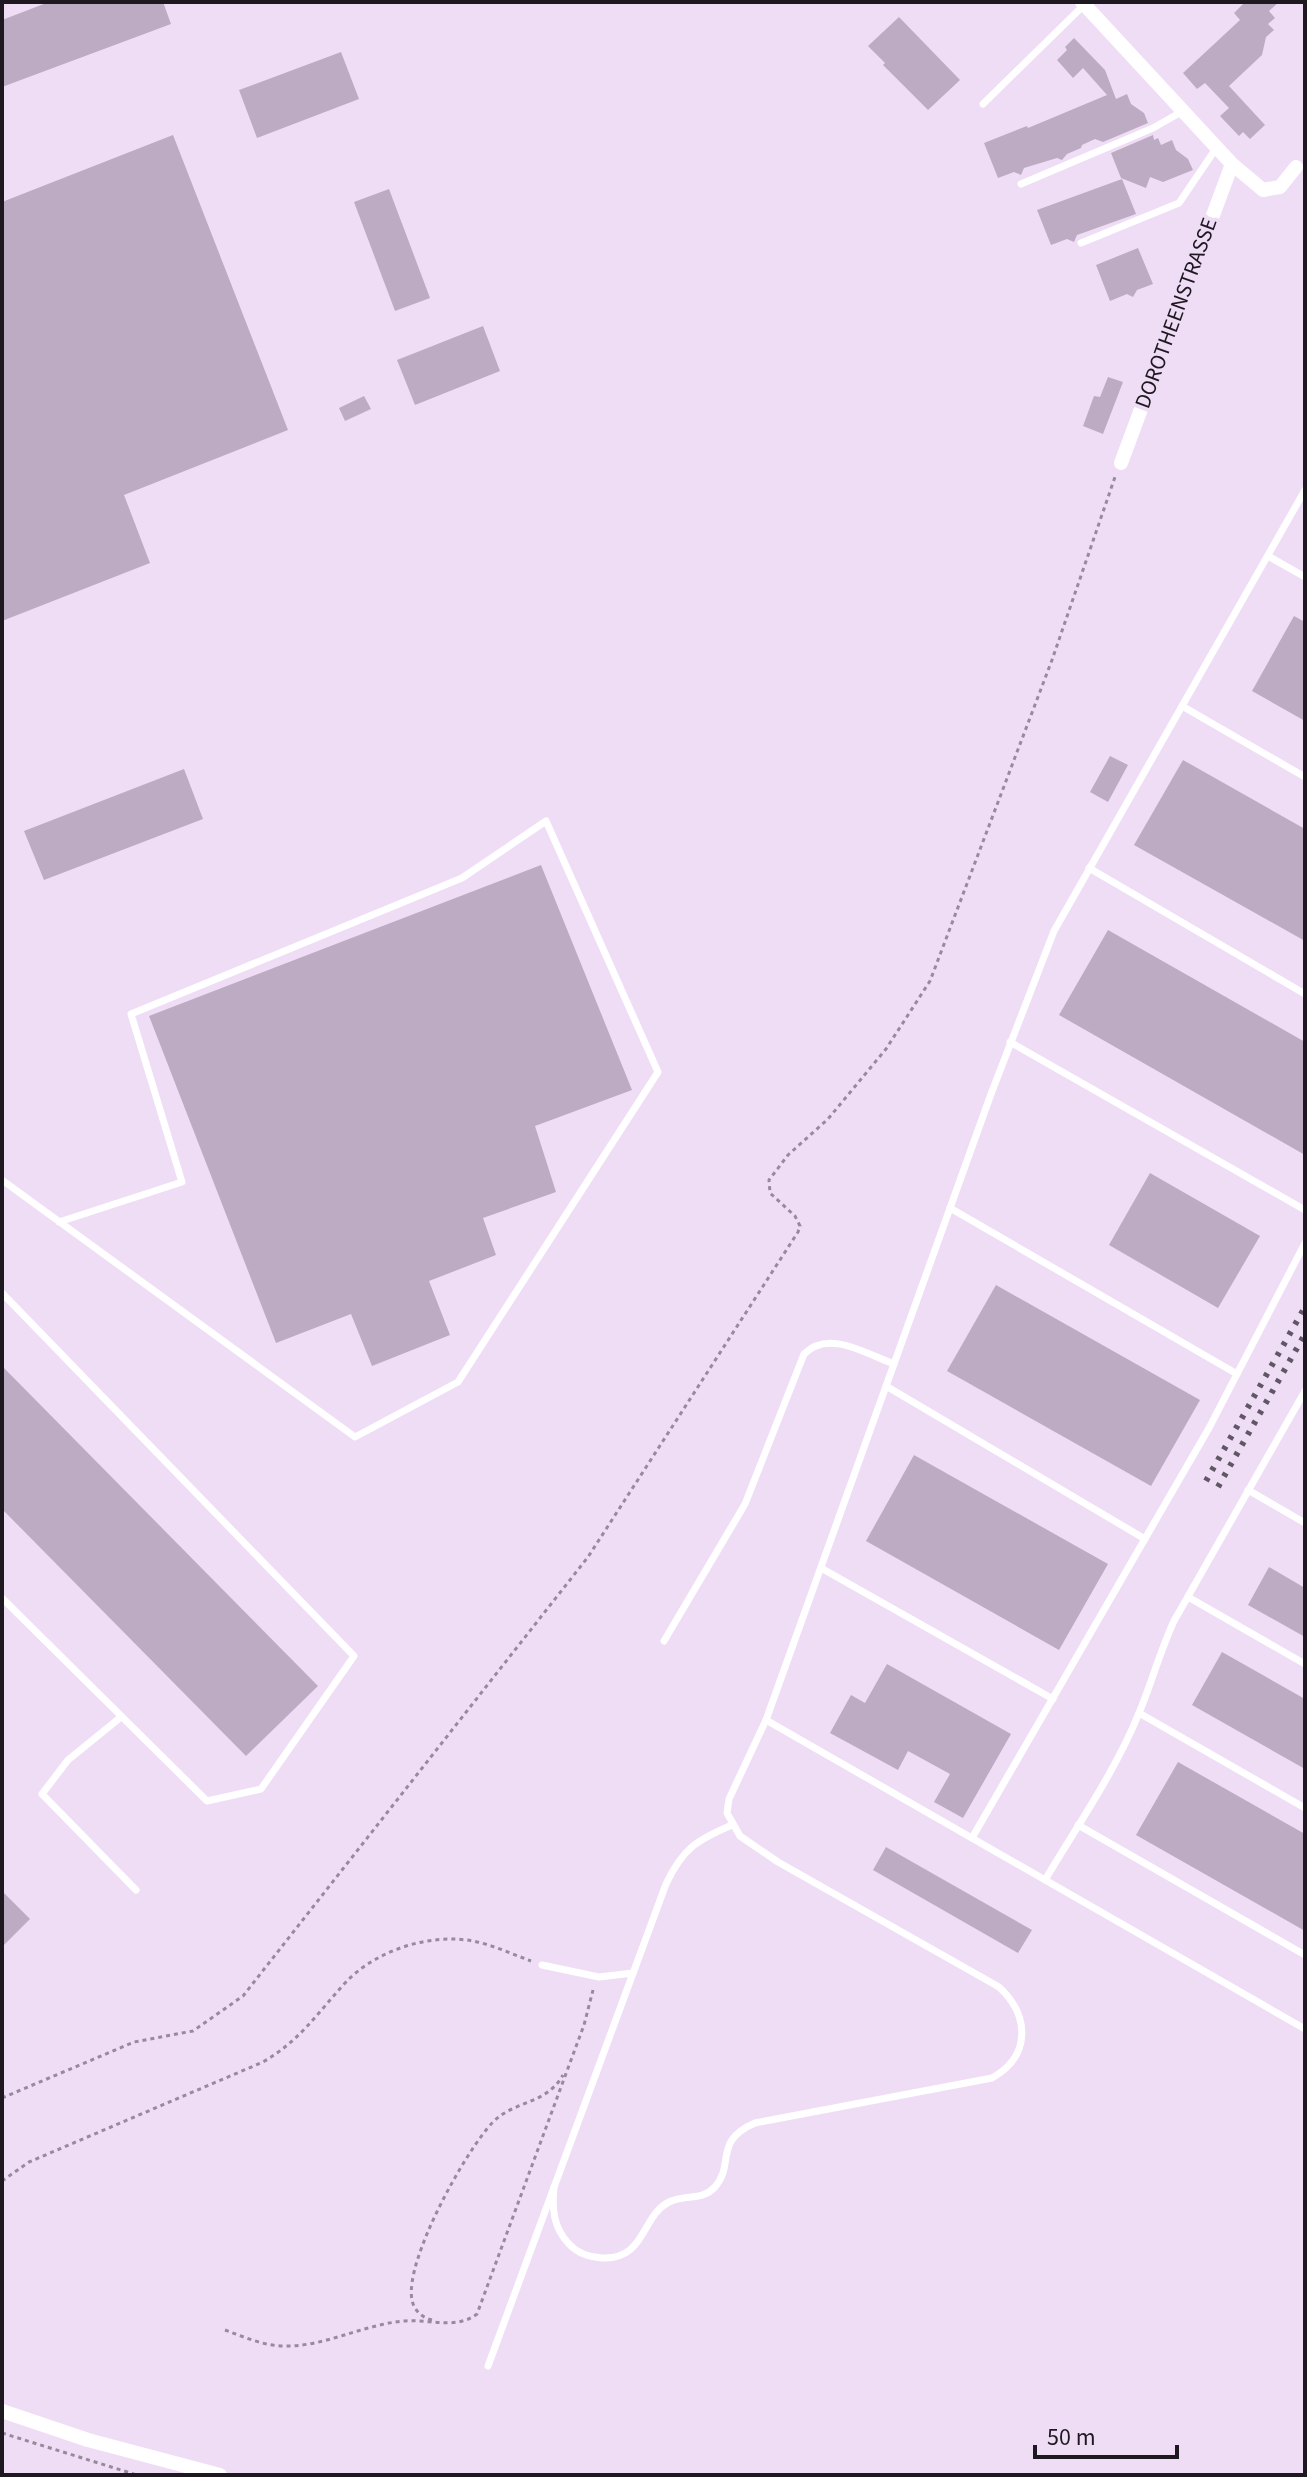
<svg xmlns="http://www.w3.org/2000/svg" width="1307" height="2477" font-family="'Source Sans 3',sans-serif">
  <style>
    .building { fill: #bdabc3 }
    .lines { fill: none; stroke-linecap: round; stroke-linejoin: round }
    .path { stroke: #978a9c; stroke-width: 3; stroke-dasharray: 4 4; stroke-linecap: butt }
    .service { stroke: #fff; stroke-width: 7 }
    .minor { stroke: #fff; stroke-width: 14 }
    .rail { stroke: #605764; stroke-width: 6; stroke-dasharray: 4 8; stroke-linecap: butt }
    .labels { text-anchor: middle; dominant-baseline: central; stroke-width: 8; stroke-linejoin: round; paint-order: stroke }
    .street-label { font-size: 22px; fill: #1e1820; stroke: #efddf6 }
  </style>
  <rect width="100%" height="100%" fill="#efddf6"/>
  <g class="building">
    <polygon points="49,2 163,2 171,24 2,87 2,20"/>
    <polygon points="1245,2 1279,2 1269,11 1275,18 1268,24 1274,30 1266,37 1262,55 1229,86 1265,125 1250,139 1243,132 1239,136 1220,116 1229,108 1205,83 1197,89 1183,73 1240,20 1234,13"/>
    <polygon points="899,17 960,80 928,110 883,65 885,63 868,46"/>
    <polygon points="1074,38 1105,70 1116,99 1127,94 1131,104 1144,113 1148,123 1103,142 1095,139 1082,145 1081,148 1067,154 1062,160 1057,158 1024,168 1021,175 1014,172 998,178 984,143 1027,126 1028,128 1107,95 1083,68 1073,78 1057,60 1067,50 1065,47"/>
    <polygon points="341,52 359,99 257,138 239,90"/>
    <polygon points="173,135 288,430 124,495 150,563 2,621 2,202"/>
    <polygon points="1153,135 1154,140 1158,138 1161,145 1172,140 1176,150 1188,159 1193,170 1163,182 1150,177 1146,188 1121,178 1111,153"/>
    <polygon points="1122,179 1136,214 1077,235 1074,242 1067,239 1051,245 1037,210"/>
    <polygon points="389,189 430,298 395,311 354,202"/>
    <polygon points="1138,248 1153,284 1137,290 1133,297 1127,294 1110,301 1096,265"/>
    <polygon points="483,326 500,371 415,405 397,360"/>
    <polygon points="1108,377 1123,382 1103,434 1083,426 1094,396 1100,397"/>
    <polygon points="364,396 371,409 345,421 339,408"/>
    <polygon points="1294,616 1305,622 1305,721 1252,691"/>
    <polygon points="1110,756 1128,765 1108,802 1090,792"/>
    <polygon points="1183,760 1305,829 1305,941 1134,845"/>
    <polygon points="184,769 203,819 44,880 24,831"/>
    <polygon points="541,865 632,1090 535,1126 556,1192 483,1218 496,1255 429,1281 450,1335 372,1366 351,1314 276,1343 149,1016"/>
    <polygon points="1108,930 1305,1042 1305,1155 1059,1015"/>
    <polygon points="1150,1173 1260,1236 1218,1308 1109,1245"/>
    <polygon points="996,1285 1200,1400 1151,1486 947,1371"/>
    <polygon points="2,1366 318,1686 246,1756 2,1509"/>
    <polygon points="914,1455 1108,1564 1059,1650 866,1541"/>
    <polygon points="1269,1567 1305,1588 1305,1637 1248,1605"/>
    <polygon points="1222,1652 1305,1699 1305,1769 1192,1705"/>
    <polygon points="887,1664 1011,1734 963,1818 934,1802 950,1774 908,1751 898,1770 830,1733 851,1695 865,1703"/>
    <polygon points="1178,1762 1305,1834 1305,1931 1136,1835"/>
    <polygon points="886,1847 1032,1930 1018,1953 873,1870"/>
    <polygon points="2,1891 30,1919 2,1947"/>
  </g>
  <g class="lines">
    <g class="path">
      <polyline points="2,2098 134,2042 193,2031 243,1996 588,1557 798,1232 800,1226 795,1216 770,1193 769,1180 788,1155 828,1119 886,1049 930,981 1052,660 1115,477"/>
      <path d="M2,2181l27,-19 234,-100c38,-22 55,-50 84,-81 30,-31 83,-48 126,-40 20,4 39,13 58,20"/>
      <path d="M432,2320c-9,-2 -18,-9 -20,-20 -8,-39 54,-150 81,-178 22,-22 53,-17 70,-47"/>
      <path d="M225,2330c19,7 39,16 59,16 41,1 80,-22 121,-25 24,-2 51,9 72,-7l107,-289 9,-35"/>
      <polyline points="2,2433 137,2475"/>
    </g>
    <g class="service">
      <polyline points="983,104 1084,5"/>
      <polyline points="1021,184 1153,128 1183,111"/>
      <polyline points="1081,243 1179,203 1217,147"/>
      <polyline points="1268,556 1305,577"/>
      <polyline points="1182,706 1305,777"/>
      <polyline points="1089,868 1305,994"/>
      <polyline points="1010,1042 1305,1210"/>
      <polyline points="2,1180 355,1437 458,1382 658,1072 546,821 462,878 131,1014 182,1182 59,1222"/>
      <polyline points="950,1208 1237,1374"/>
      <polyline points="2,1293 354,1656 261,1789 207,1801 2,1598"/>
      <polyline points="886,1386 1145,1539"/>
      <polyline points="1248,1490 1305,1523"/>
      <polyline points="821,1568 1053,1699"/>
      <polyline points="1188,1597 1305,1664"/>
      <path d="M664,1641l81,-137 59,-150c25,-25 62,0 90,10"/>
      <polyline points="1139,1713 1305,1808"/>
      <polyline points="121,1717 68,1760 42,1794 136,1890"/>
      <polyline points="766,1720 1305,2029"/>
      <polyline points="1078,1825 1305,1955"/>
      <polyline points="972,1838 1209,1428 1305,1243"/>
      <path d="M1045,1880c32,-54 70,-108 94,-167 13,-31 21,-62 35,-92l131,-230"/>
      <polyline points="542,1965 599,1977 633,1973"/>
      <path d="M554,2187c-2,22 -1,40 15,57 9,10 20,13 33,14 44,2 39,-42 67,-56 16,-8 33,-1 46,-15 20,-23 -2,-46 40,-64l237,-45c39,-22 38,-62 7,-91l-221,-125 -38,-26 -13,-23 2,-14 37,-79 225,-626 63,-163 251,-441"/>
      <path d="M488,2366l178,-482c17,-36 31,-44 66,-59"/>
    </g>
    <g class="minor">
      <polyline points="1082,2 1232,164 1263,190 1280,187 1296,167"/>
      <polyline points="1121,463 1232,164"/>
      <polyline points="2,2411 88,2440 220,2475"/>
    </g>
    <g class="rail">
      <polyline points="1206,1481 1305,1307"/>
      <polyline points="1218,1487 1305,1334"/>
    </g>
  </g>
  <g class="labels">
    <g class="street-label">
      <text transform="translate(1176 313) rotate(-70)">DOROTHEENSTRASSE</text>
    </g>
  </g>
  <rect width="1307" height="2477" fill="none" stroke="#1e1820" stroke-width="8"/>
  <path d="M1035 2445v12h142v-12" fill="none" stroke="#1e1820" stroke-width="4"/>
  <text x="1047" y="2445" font-size="24" fill="#1e1820" stroke="#efddf6" stroke-width="6" paint-order="stroke">50 m</text>
</svg>
